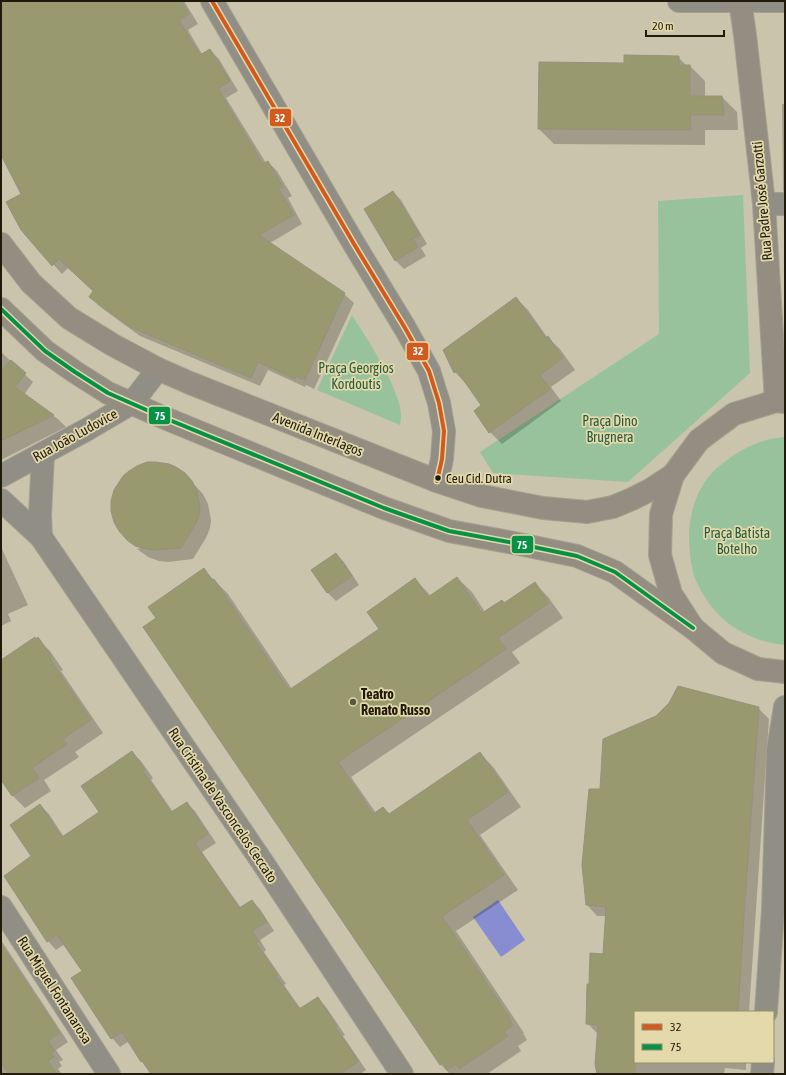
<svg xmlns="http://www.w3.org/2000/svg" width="786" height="1075" font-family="'Asap Condensed',sans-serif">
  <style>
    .green { fill: #97c29c }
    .water { fill: #878dd0 }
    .shadow { fill: #0003 }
    .building { fill: #98996f; stroke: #94927f }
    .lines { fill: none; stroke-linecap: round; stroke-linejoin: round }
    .minor-casing { stroke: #a5a08e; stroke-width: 24 }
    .major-casing { stroke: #a5a08e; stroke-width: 24 }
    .minor { stroke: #918e85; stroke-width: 22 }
    .major { stroke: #938e81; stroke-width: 22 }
    .bus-1-casing { stroke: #e4d9ab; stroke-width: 7 }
    .bus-2-casing { stroke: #e4d9ab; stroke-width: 7 }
    .bus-1 { stroke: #d25a1e; stroke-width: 4 }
    .bus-2 { stroke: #059146; stroke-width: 4 }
    .bus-dot { fill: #1f1a09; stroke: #e4d9ab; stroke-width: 1.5 }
    .poi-dot { fill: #5b5642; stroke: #e4d9ab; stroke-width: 1.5 }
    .labels { text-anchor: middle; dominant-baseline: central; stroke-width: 3.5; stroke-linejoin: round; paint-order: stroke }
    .bus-label { font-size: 13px; fill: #1f1a09; stroke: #e4d9ab; text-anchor: start }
    .street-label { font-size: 14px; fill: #1f1a09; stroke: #e4d9ab }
    .park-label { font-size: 14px; fill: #265b3d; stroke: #e4d9ab }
    .poi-label { font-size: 14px; font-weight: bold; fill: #1f1a09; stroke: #e4d9ab; text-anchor: start }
    .line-badge { stroke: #e4d9ab; stroke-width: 1.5 }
    .badge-label { font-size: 11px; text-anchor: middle; font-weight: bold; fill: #fff }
  </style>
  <rect width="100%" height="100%" fill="#cac4ac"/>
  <g class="green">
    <polygon points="743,195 750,373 628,482 493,473 480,452 659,334 658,201"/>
    <path d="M352,315c14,23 57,85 48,110l-83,-35z"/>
    <path d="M785,437v208c-34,-3 -65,-21 -82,-51 -4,-7 -8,-14 -10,-22 -3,-12 -4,-26 -4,-39 1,-20 8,-44 22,-59 6,-7 15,-13 23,-19 15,-10 33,-17 51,-18z"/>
  </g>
  <polygon class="water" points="498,900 525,940 501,957 473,917"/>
  <g class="shadow">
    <polygon points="1,1 184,1 198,24 188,30 202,54 210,50 219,59 238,91 226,98 266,163 268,162 277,171 292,196 288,198 302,224 270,243 344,294 354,303 314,389 306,385 305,387 268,370 260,386 140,336 99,306 90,297 94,292 68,268 62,274 22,230 22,194 1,153"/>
    <polygon points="678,57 687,66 690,66 705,81 705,97 722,97 737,112 738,130 705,130 705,145 554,144 539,129 625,64"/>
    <polygon points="782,104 785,104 785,193 783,191"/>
    <polygon points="393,192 401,200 427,244 421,248 426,256 404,269 396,261 365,209"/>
    <polygon points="516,298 528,310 547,337 560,349 575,370 551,387 561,401 502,444 490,432 475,411 483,406 466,384 455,372"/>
    <polygon points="1,352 33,382 24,395 58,419 66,427 1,460"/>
    <polygon points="184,474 203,494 208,504 211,520 210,528 206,538 193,559 168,562 159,561 148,557 136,548 138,549 140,548 130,541"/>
    <polygon points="1,547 28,605 8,614 11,621 1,626"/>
    <polygon points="336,554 344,562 359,585 336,601 328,593 312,570"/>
    <polygon points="204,570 228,594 292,689 380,630 415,579 431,596 457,578 472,592 485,612 504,604 535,583 549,598 563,618 512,652 520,663 351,777 376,813 383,808 390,815 480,753 494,768 521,807 480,835 518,890 456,931 524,1033 523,1033 527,1040 518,1046 521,1051 487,1074 450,1074 440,1064 157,619"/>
    <polygon points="38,639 50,651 63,670 61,671 103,733 75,752 79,757 44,780 51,791 25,808 13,796 1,779 1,662"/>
    <polygon points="758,708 769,719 749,1012 635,1012 635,1062 746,1062 746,1070 725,1068 724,1074 598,1074 598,1034 587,1023 590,985 604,955 606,916 597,916 587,905 601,790"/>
    <polygon points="132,752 141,761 153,778 151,780 173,812 186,803 195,811 216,843 202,852 241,908 252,901 260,909 274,931 260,940 266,950 264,952 286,984 284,985 301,1009 318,998 326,1007 345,1035 343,1036 366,1070 360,1074 152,1074 148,1067 142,1061 129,1041 120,1047 112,1038 83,972 65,944 56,950 48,941 33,856 40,805 49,814 64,837 101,812"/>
    <polygon points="1,940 68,1042 56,1050 63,1060 59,1062 62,1066 58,1069 62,1074 1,1074"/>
  </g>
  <g class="building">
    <polygon points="1,1 181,1 189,14 179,20 200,55 210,49 230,81 218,89 263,164 268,161 283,187 279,189 294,215 259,235 345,293 305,380 296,376 295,379 258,362 251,378 130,327 89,297 93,291 59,259 52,266 21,230 6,202 21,194 1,155"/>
    <polygon points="624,55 679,56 679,65 690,65 690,96 722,96 724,115 690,115 691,130 538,129 539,62 624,63"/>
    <polygon points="393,191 420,235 413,239 418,247 395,261 364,209"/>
    <polygon points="516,297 546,338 548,336 563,358 540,375 550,389 489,433 474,411 481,405 457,371 454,373 443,350"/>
    <polygon points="11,360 26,373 15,387 54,415 1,441 1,371"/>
    <polygon points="147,462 156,462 169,464 176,467 185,473 192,481 197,491 200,508 199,516 195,525 181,548 155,550 147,549 135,546 127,540 119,531 114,522 111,511 111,501 114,490 123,476 129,471 137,466"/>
    <polygon points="336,553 352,576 327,593 311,570"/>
    <polygon points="204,568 212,580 214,579 289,690 379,629 367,612 415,578 428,597 457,577 482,613 502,600 504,603 535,582 549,603 498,638 506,649 338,762 373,814 383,807 389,814 480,752 508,792 467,820 504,875 442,916 510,1018 509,1019 513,1025 504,1032 508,1036 459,1069 456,1064 447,1070 443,1062 440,1065 143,627 156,618 148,607"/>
    <polygon points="35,637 36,639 38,637 52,657 50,659 91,720 63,739 67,744 32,768 39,778 12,796 1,780 1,660"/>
    <polygon points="678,686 759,707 744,915 738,1012 635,1012 635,1074 597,1074 595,1064 598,1025 586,1024 587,984 589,984 590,953 603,954 606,907 586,905 582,865 589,789 600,789 603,739 656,716 669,703"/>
    <polygon points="132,751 145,770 143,771 171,812 187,802 208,834 195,843 239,908 252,900 267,922 252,931 259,941 256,943 278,975 276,976 299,1009 318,997 337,1026 335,1027 359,1061 340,1074 151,1074 142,1061 141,1062 122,1032 111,1039 71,978 82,971 57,935 47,942 4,876 31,856 10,825 40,804 62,837 99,812 81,786"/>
    <polygon points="1,944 60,1033 48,1041 55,1051 51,1053 54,1057 48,1061 57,1074 9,1074 1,1062"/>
  </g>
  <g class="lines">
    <g class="minor-casing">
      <g id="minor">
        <polyline points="212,1 354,244 405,328 429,371 439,403 444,431 442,459 437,481"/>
        <polyline points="679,1 785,1"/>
        <polyline points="764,204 785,204"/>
        <polyline points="1,476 86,430 132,403 158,369"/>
        <polyline points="1,500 41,537 261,860 402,1074"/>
        <polyline points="41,537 40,515 43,454"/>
        <polyline points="1,907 109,1074"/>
        <polyline points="766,1012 773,910 778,750 785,707"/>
        <polyline points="762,1074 763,1062"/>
      </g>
    </g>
    <g class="major-casing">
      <g id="major">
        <polyline points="740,1 745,35 764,204 776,401"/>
        <polyline points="1,244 31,283 69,318 113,345 158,369 190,383 437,481 482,496 543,508 587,512 613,507 632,499 650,490 673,475"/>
        <polyline points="1,309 45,351 75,372 108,393 167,419 384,508 449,531 514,543 577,556 615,572 693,628"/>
        <polyline points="785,402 776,401 734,414 699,440 673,475 661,514 660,555 671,594 693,628 723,653 758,669 785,672"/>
      </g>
    </g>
    <use href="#minor" class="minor"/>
    <use href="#major" class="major"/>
    <g class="bus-1-casing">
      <polyline id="bus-1" points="212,1 354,244 405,328 429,371 439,403 444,431 442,459 437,481"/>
    </g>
    <g class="bus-2-casing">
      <polyline id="bus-2" points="1,309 45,351 75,372 108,393 167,419 384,508 449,531 514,543 577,556 615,572 693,628"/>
    </g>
    <use href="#bus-1" class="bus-1"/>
    <use href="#bus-2" class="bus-2"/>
  </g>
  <circle class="bus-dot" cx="438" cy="478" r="3.5"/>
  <circle class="poi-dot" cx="353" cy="702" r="4"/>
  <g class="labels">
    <g class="bus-label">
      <text x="446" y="478">Ceu Cid. Dutra</text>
    </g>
    <g class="street-label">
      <text transform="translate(762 201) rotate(-95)">Rua Padre José Garzotti</text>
      <text transform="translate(318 434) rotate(22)">Avenida Interlagos</text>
      <text transform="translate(75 435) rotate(-29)">Rua João Ludovice</text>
      <text transform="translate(223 805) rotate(56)">Rua Cristina de Vasconcelos Ceccato</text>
      <text transform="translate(55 990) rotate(57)">Rua Miguel Fontanarosa</text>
    </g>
    <g class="park-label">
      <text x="356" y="368">Praça Georgios<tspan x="356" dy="16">Kordoutis</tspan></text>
      <text x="610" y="421">Praça Dino<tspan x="610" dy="16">Brugnera</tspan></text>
      <text x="737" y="533">Praça Batista<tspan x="737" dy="16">Botelho</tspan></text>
    </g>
    <g class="poi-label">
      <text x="361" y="694">Teatro<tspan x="361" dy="16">Renato Russo</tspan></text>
    </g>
  </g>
  <g class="line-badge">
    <rect x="269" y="108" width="23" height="19" rx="4" fill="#d25a1e"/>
    <rect x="406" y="342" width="23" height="19" rx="4" fill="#d25a1e"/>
    <rect x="148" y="406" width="23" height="19" rx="4" fill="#059146"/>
    <rect x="511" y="535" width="23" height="19" rx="4" fill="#059146"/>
  </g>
  <g class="badge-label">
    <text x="280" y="122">32</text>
    <text x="418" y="355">32</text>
    <text x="160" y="420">75</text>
    <text x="522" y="549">75</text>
  </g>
  <rect width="786" height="1075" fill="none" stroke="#1f1a09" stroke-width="4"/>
  <rect x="634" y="1011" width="140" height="52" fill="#e4d9ab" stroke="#958d6a"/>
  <rect x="642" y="1024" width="20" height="6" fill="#d25a1e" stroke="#958d6a"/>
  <text x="670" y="1031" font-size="12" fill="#1f1a09">32</text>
  <rect x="642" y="1044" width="20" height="6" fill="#059146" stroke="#958d6a"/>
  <text x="670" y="1051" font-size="12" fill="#1f1a09">75</text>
  <path d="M646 30v6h78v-6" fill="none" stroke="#1f1a09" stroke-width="2"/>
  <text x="652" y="30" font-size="12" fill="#1f1a09" stroke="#e4d9ab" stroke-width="3" paint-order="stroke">20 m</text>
</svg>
